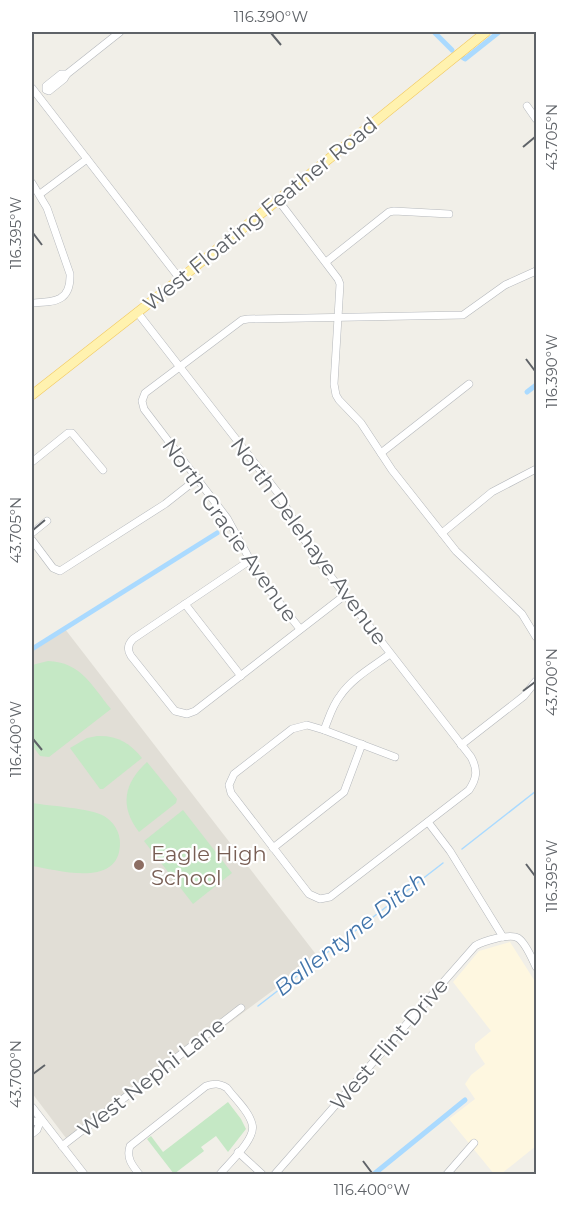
<svg xmlns="http://www.w3.org/2000/svg" width="568" height="1206" font-family="Montserrat,sans-serif">
  <style>
    .commercial { fill: #fef7e0 }
    .education { fill: #e1ded6 }
    .green { fill: #c5e8c5 }
    .lines { fill: none; stroke-linecap: round; stroke-linejoin: round }
    .stream { stroke: #aadaff; stroke-width: 1.5 }
    .canal { stroke: #aadaff; stroke-width: 5 }
    .minor-casing { stroke: #b5b8bc; stroke-width: 8 }
    .major-casing { stroke: #f2c960; stroke-width: 10 }
    .minor { stroke: #fff; stroke-width: 7 }
    .major { stroke: #fff2af; stroke-width: 9 }
    .ticks { fill: none; stroke: #5f6368; stroke-width: 2 }
    .education-dot { fill: #8d6e63; stroke: #fff; stroke-width: 2 }
    .labels { text-anchor: middle; dominant-baseline: central; stroke-width: 4.5; stroke-linejoin: round; paint-order: stroke }
    .street-label { font-size: 21px; fill: #5f6368; stroke: #fff }
    .education-label { font-size: 21px; fill: #785e54; stroke: #fff; text-anchor: start }
    .water-label { font-size: 22px; font-style: italic; fill: #4174aa; stroke: #fff }
    .neatline { fill: none; stroke: #5f6368; stroke-width: 2 }
    .ticks-label { font-size: 15px; text-anchor: middle; fill: #5f6368 }
  </style>
  <rect width="100%" height="100%" fill="#f1efe8"/>
  <polygon class="commercial" points="510,942 536,983 536,1146 501,1174 494,1174 449,1119 475,1099 465,1084 471,1075 485,1064 475,1049 475,1044 491,1031 453,982 479,951"/>
  <polygon class="education" points="65,629 318,957 69,1142 32,1093 32,651"/>
  <g class="green">
    <path d="M48,661c33,1 44,25 63,48l-62,48 -9,-1 -8,-11v-80z"/>
    <path d="M97,736c20,-1 33,7 45,22l-39,31h-3l-30,-41 17,-10z"/>
    <path d="M147,762l30,37 -1,4 -37,29c-20,-26 -15,-49 8,-70z"/>
    <path d="M32,803c18,3 58,5 72,13 10,6 16,16 16,27 0,46 -62,27 -88,23z"/>
    <polygon points="183,810 232,873 193,904 144,841"/>
    <polygon points="228,1102 241,1119 246,1129 228,1152 216,1136 201,1147 204,1151 174,1174 147,1139 151,1136 163,1152"/>
  </g>
  <g class="lines">
    <g class="stream">
      <polyline points="462,849 536,791"/>
      <polyline points="258,1006 443,863"/>
    </g>
    <g class="canal">
      <polyline points="434,32 452,50"/>
      <polyline points="462,57 465,59 499,32"/>
      <polyline points="527,392 536,385"/>
      <polyline points="32,649 217,533"/>
      <polyline points="374,1174 465,1100"/>
    </g>
    <g class="minor-casing">
      <g id="minor">
        <polyline points="67,74 61,74 46,86 46,90 49,91 64,79 67,74 120,32"/>
        <polyline points="32,88 180,279"/>
        <polyline points="527,106 536,119"/>
        <path d="M32,183l15,25 23,66c1,28 -16,28 -38,29"/>
        <polyline points="40,194 87,159"/>
        <polyline points="278,200 338,279 340,284 334,384 336,395 339,400 361,423 392,470 456,551 522,614 536,637"/>
        <polyline points="326,262 389,212 394,211 449,214"/>
        <path d="M137,312l141,181 33,58 160,206c7,13 6,21 -2,33l-139,107 -10,2 -11,-5 -78,-101 -2,-8 5,-11 58,-45 15,-4 17,5c5,-12 8,-24 16,-34 12,-18 34,-30 50,-42"/>
        <polyline points="381,453 469,384"/>
        <polyline points="32,462 68,433 72,433 103,470"/>
        <polyline points="32,533 47,521"/>
        <polyline points="442,533 492,492 536,469"/>
        <polyline points="32,540 53,568 60,571 165,504 198,478"/>
        <path d="M249,561l-116,78c-5,5 -6,11 -2,17l44,55 12,3 8,-3 150,-116"/>
        <polyline points="185,604 241,676"/>
        <polyline points="300,629 260,578 227,518 144,409 142,401 145,393 242,320 248,319 463,315 505,285 536,271"/>
        <polyline points="324,730 395,757"/>
        <polyline points="461,745 524,696 536,681"/>
        <polyline points="428,822 450,851 503,937"/>
        <polyline points="273,848 344,792 362,744"/>
        <polyline points="32,1107 84,1174"/>
        <polyline points="32,1122 41,1120 37,1130 32,1134"/>
        <polyline points="62,1146 241,1008"/>
        <polyline points="238,1152 262,1174"/>
        <path d="M139,1174c-7,-9 -13,-16 -9,-28l76,-60c8,-3 14,-3 21,2 8,11 22,23 25,36 5,14 -23,39 -32,50"/>
        <path d="M275,1174l200,-228c8,-5 35,-13 43,-8 8,5 14,21 18,29"/>
        <polyline points="447,1174 474,1143"/>
      </g>
    </g>
    <g class="major-casing">
      <polyline id="major" points="32,395 180,279 486,32"/>
    </g>
    <use href="#minor" class="minor"/>
    <use href="#major" class="major"/>
  </g>
  <path class="ticks" d="M271,33l10,12M523,147l12,-10M33,233l9,12M526,359l9,12M33,530l12,-10M523,691l12,-9M33,739l9,11M526,864l9,12M33,1074l12,-9M363,1161l9,12"/>
  <circle class="education-dot" cx="139" cy="865" r="6"/>
  <g class="labels">
    <g class="street-label">
      <text transform="translate(260 214) rotate(-39)">West Floating Feather Road</text>
      <text transform="translate(230 530) rotate(55)">North Gracie Avenue</text>
      <text transform="translate(309 541) rotate(54)">North Delehaye Avenue</text>
      <text transform="translate(389 1044) rotate(-49)">West Flint Drive</text>
      <text transform="translate(151 1077) rotate(-38)">West Nephi Lane</text>
    </g>
    <g class="education-label">
      <text x="151" y="853">Eagle High<tspan x="151" dy="24">School</tspan></text>
    </g>
    <g class="water-label">
      <text transform="translate(350 934) rotate(-38)">Ballentyne Ditch</text>
    </g>
  </g>
  <rect width="568" height="1206" fill="none" stroke="#ffffff" stroke-width="66"/>
  <rect x="33" y="33" width="502" height="1140" class="neatline"/>
  <g class="ticks-label">
    <text x="271" y="22">116.390°W</text>
    <text transform="translate(552 137) rotate(-90)" y="5">43.705°N</text>
    <text transform="translate(16 233) rotate(-90)" y="5">116.395°W</text>
    <text transform="translate(552 371) rotate(-90)" y="5">116.390°W</text>
    <text transform="translate(16 530) rotate(-90)" y="5">43.705°N</text>
    <text transform="translate(552 682) rotate(-90)" y="5">43.700°N</text>
    <text transform="translate(16 739) rotate(-90)" y="5">116.400°W</text>
    <text transform="translate(552 876) rotate(-90)" y="5">116.395°W</text>
    <text transform="translate(16 1074) rotate(-90)" y="5">43.700°N</text>
    <text x="372" y="1195">116.400°W</text>
  </g>
</svg>
